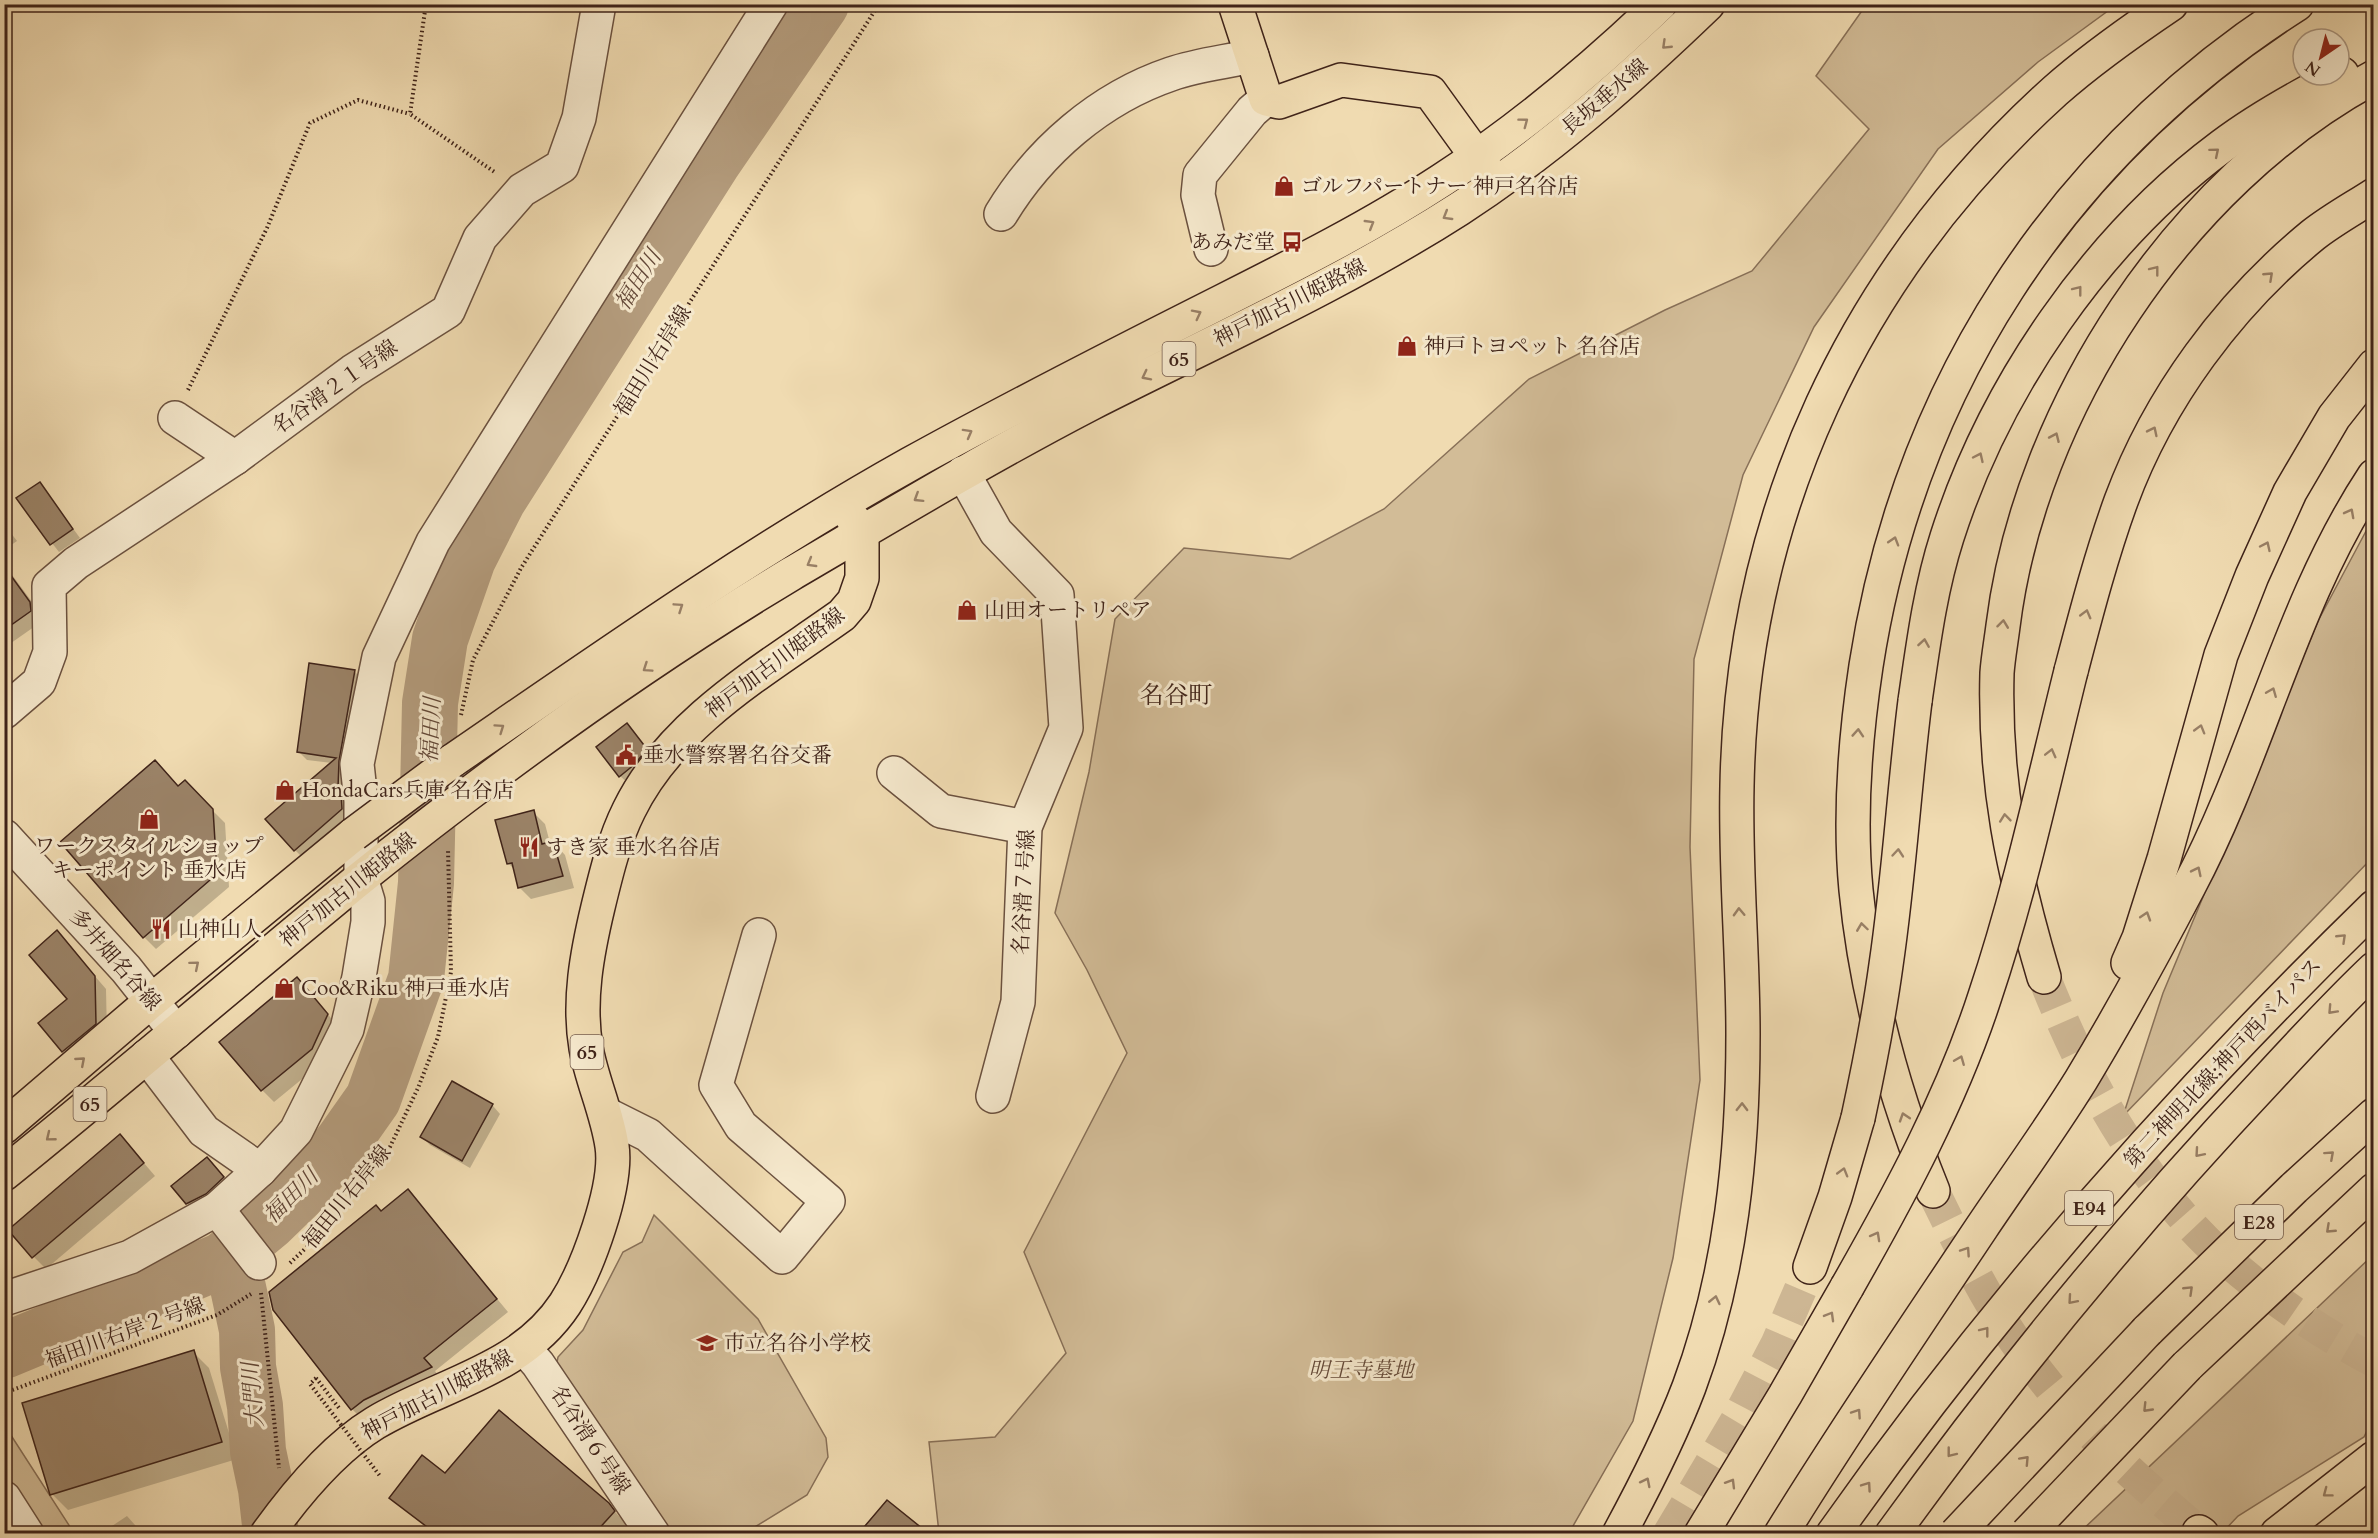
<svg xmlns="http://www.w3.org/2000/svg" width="2378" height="1538" font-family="Cardo,'Noto Serif JP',serif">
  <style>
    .green { fill: #d2bc97; stroke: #887058; stroke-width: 1.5 }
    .shadow { fill: #0003 }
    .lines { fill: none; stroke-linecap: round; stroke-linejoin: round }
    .river { stroke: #b49c7d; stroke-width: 56 }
    .building { fill: #9b8368; stroke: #3f2319; stroke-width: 1.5 }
    .highway-tunnel { stroke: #cdb693; stroke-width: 33; stroke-dasharray: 33 16; stroke-linecap: butt }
    .minor-casing { stroke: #6b513f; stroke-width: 36 }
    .major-casing { stroke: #3f2319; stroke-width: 36 }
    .highway-casing { stroke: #3f2319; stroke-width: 36 }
    .path { stroke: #3f2319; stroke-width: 4; stroke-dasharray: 1.5 3; stroke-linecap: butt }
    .minor { stroke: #f5e8cc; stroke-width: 33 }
    .major { stroke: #f0dbb1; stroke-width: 33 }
    .highway { stroke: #f0dbb1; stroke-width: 33 }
    .major-bridge-casing { stroke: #3f2319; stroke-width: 36; stroke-linecap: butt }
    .highway-bridge-casing { stroke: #3f2319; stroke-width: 36; stroke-linecap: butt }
    .path-bridge { stroke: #3f2319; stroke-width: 4; stroke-dasharray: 1.5 3; stroke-linecap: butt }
    .major-bridge { stroke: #f0dbb1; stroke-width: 33 }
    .highway-bridge { stroke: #f0dbb1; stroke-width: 33 }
    .oneway { stroke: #987f65 }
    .labels { text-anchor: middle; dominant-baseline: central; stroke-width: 6; stroke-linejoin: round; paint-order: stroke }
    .shield { fill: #f5e8cc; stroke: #765e4f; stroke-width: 1.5 }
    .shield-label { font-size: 20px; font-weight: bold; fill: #3f2319 }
    .street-label { font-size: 21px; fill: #3f2319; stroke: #f5e8cc }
    .poi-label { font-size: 21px; fill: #3f2319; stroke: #f5e8cc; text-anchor: start }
    .park-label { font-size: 21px; font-style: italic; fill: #644938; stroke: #f5e8cc }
    .water-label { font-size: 22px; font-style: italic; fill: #624737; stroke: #f5e8cc }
    .quarter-label { font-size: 24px; fill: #3f2319; stroke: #f5e8cc }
  </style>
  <rect width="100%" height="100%" fill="#f0dbb1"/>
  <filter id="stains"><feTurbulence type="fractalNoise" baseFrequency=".00333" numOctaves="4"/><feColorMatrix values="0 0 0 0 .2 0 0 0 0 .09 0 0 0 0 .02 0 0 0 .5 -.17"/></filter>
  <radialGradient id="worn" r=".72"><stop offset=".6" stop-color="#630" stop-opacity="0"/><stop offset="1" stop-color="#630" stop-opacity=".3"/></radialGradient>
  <g class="green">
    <polygon points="1866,5 2116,5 2038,62 1938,149 1814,327 1743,475 1694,659 1690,847 1700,1080 1673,1258 1633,1421 1569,1533 939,1533 929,1442 995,1437 1066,1353 1024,1252 1127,1053 1087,970 1055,913 1089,772 1115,619 1184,548 1290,559 1384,509 1529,379 1665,310 1752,271 1869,129 1816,76"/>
    <polygon points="2373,518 2373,857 2123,1116 2163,993 2318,621"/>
    <polygon points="654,1215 758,1319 826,1438 828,1457 807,1495 745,1533 667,1533 555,1372 558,1357 583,1330 623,1252 642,1242"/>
    <polygon points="2373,1255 2373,1418 2364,1437 2238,1516 2222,1533 2078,1534"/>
    <polygon points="5,1426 74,1533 5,1533"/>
  </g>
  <g class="shadow">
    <polygon points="40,484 80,538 59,552 18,499"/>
    <polygon points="4,524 17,541 4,550"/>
    <polygon points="4,564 41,614 41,622 4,648"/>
    <polygon points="354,671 362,679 350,817 303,858 295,850 332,763 307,760 299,752"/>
    <polygon points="634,733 654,757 628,783 620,776"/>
    <polygon points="185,783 225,823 229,887 156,949 144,937 179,788"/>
    <polygon points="533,812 545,824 550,843 553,842 565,855 574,888 531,899 519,887 515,870 508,863"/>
    <polygon points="68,945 106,989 107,1036 75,1063 40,1023 69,999"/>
    <polygon points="309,991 339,1028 324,1061 274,1102 262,1090"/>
    <polygon points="452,1083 493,1106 500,1114 470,1168 430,1145 422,1137"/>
    <polygon points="132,1149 155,1176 46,1269 34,1257"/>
    <polygon points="215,1166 231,1186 195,1211 173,1186"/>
    <polygon points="408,1191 508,1312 435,1371 442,1380 364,1421 352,1409 274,1310 381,1212"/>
    <polygon points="193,1352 209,1368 237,1459 68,1510 52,1494"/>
    <polygon points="391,1498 608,1504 626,1524 618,1534 434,1534"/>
    <polygon points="887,1502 925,1534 861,1534"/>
    <polygon points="127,1516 143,1534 100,1534"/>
  </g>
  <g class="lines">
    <g class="river">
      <polyline points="223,1260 237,1283 247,1330 248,1367 255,1406 258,1451 266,1489 271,1534"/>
      <polyline points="4,1351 223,1260 269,1222 302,1190 342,1143 373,1099 416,979 426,883 430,703 440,639 468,559 498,500 713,162 821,4"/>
    </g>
  </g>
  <g class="building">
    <polygon points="40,482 73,529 50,545 16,498"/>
    <polygon points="4,566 30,602 31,611 4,630"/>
    <polygon points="309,663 355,670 339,761 338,788 341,792 342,809 294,851 265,819 336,758 297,752"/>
    <polygon points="627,723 647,749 635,764 619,777 596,747"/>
    <polygon points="155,760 178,786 185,780 213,809 217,874 143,938 60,842"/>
    <polygon points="534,810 542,844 553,841 563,876 518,888 512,863 507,864 495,820"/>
    <polygon points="57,930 95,976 96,1024 62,1052 38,1023 67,999 29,955"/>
    <polygon points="297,977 328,1014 312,1049 261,1091 219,1042"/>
    <polygon points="452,1081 493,1104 462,1161 420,1137"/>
    <polygon points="120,1134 144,1163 32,1258 8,1230"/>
    <polygon points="207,1157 224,1177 206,1194 186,1204 171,1186"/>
    <polygon points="408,1189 497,1299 424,1358 432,1367 364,1400 351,1410 273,1310 269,1292 376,1205 381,1211"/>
    <polygon points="194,1350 222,1442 50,1495 22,1403"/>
    <polygon points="499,1410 609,1503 615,1511 595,1533 435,1533 389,1498 422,1455 445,1473"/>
    <polygon points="887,1500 928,1533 859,1533"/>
  </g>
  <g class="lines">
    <g class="highway-tunnel">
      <path d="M2044,977c38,96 89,192 163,265 49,47 107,87 167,119"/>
      <path d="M1933,1191c24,49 48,99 78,144 51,76 118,139 188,197"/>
      <polyline points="1669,1534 1737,1420 1777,1344 1810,1267"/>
    </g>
    <g class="minor-casing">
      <g id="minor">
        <path d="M1001,214c38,-63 99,-116 170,-140 26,-9 55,-12 81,-18"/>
        <polyline points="1211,249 1198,195 1200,175 1252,111 1266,99"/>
        <polyline points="175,418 235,458"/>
        <polyline points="963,473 996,532 1057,595 1066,728 1025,827 1018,1002 993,1096"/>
        <polyline points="4,712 39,682 50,652 49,586 76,563 235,458 353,371 448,311 480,238 522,190 562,166 579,118 599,4"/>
        <polyline points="894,773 941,811 1025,827"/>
        <polyline points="4,836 126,969 176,1032"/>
        <polyline points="147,1056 204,1131 260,1170"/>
        <polyline points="606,1114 648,1135 782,1257 828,1201 741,1126 716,1085 759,935"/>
        <polyline points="217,1209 259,1263"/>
        <polyline points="4,1299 130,1257 217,1209 260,1170 296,1131 347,1029 359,977 368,922 368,901 361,878 361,801 357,764 379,657 433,542 771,4"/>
        <polyline points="524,1348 538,1364 653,1534"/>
        <polyline points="4,1498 27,1534"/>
      </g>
    </g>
    <g class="major-casing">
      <g id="major">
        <polyline points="1235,4 1266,99 1279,102 1341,80 1430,92 1490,175"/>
        <path d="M452,761c150,-103 299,-208 458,-297 94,-52 190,-101 287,-150 83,-42 167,-83 245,-134 79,-51 150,-111 218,-176"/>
        <polyline points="4,1127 150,1002 354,834"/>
        <path d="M4,1174c119,-96 235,-196 353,-293 138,-111 283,-216 434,-307 99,-58 197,-117 299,-170 124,-63 252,-120 369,-195 91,-59 171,-130 249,-205"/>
        <path d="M267,1534c28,-39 67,-86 108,-111 65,-39 146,-52 190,-119 22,-34 53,-118 47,-158 -5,-34 -20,-65 -26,-98 -8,-47 1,-95 12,-141 8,-33 16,-67 31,-97 43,-88 136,-140 213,-195l12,-14 8,-23v-44l-9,-15"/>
      </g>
    </g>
    <g class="highway-casing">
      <g id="highway">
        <path d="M2071,671c15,-57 30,-115 50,-170 38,-103 108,-197 192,-266 19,-15 41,-27 61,-40"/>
        <path d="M1915,701c8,-55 15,-111 32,-164 48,-150 149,-297 275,-391 37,-28 79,-51 120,-72"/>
        <polyline points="2128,963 2139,938 2164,859 2221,655 2252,576 2290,492 2334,417 2374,366"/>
        <path d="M2044,977c-31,-104 -50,-194 -47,-304 1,-15 4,-31 6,-47 27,-217 176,-444 371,-549"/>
        <path d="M1933,1191c-39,-96 -67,-198 -77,-301 -7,-74 -1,-151 10,-224 43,-278 193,-510 431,-662"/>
        <polyline points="1810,1267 1835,1197 1858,1118"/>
        <polyline points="2147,1331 2294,1188 2374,1115"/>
        <polyline points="2187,1366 2374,1190"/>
        <polyline points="2199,1532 2202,1534"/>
        <path d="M1619,1534c26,-48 51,-97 70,-147 42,-113 54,-234 54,-353 0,-83 -8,-165 -6,-248 5,-273 116,-512 318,-695 36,-32 76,-60 116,-87"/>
        <polyline points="1701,1534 1785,1395 1847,1287"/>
        <path d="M1781,1534c64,-104 133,-205 201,-307 33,-49 68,-97 99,-147 38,-63 73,-127 107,-192 71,-133 102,-285 186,-412"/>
        <path d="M1833,1534c160,-227 342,-433 541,-627"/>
        <path d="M1892,1534c115,-159 240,-311 375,-454 35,-38 70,-76 107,-111"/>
        <polyline points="2277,1534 2374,1458"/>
      </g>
    </g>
    <g class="path">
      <polyline points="426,4 410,114 496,173"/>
      <polyline points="188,390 267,228 310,123 358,100 410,114"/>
      <polyline points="461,715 473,660 521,568 879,4"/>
      <polyline points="290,1263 308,1246 389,1149 418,1088 438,1037 451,972 448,849"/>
      <polyline points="261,1293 279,1468"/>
      <polyline points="316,1378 339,1408 340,1407"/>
      <polyline points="4,1393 217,1315 251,1294"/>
    </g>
    <use href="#minor" class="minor"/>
    <use href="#major" class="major"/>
    <use href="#highway" class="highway"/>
    <g class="major-bridge-casing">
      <polyline id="major-bridge" points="354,834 452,761"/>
    </g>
    <g class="highway-bridge-casing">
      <g id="highway-bridge">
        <path d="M1858,1118c11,-51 21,-102 28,-153 13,-88 18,-176 29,-264"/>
        <path d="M1847,1287c53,-93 105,-189 138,-291 36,-107 59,-217 86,-325"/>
        <polyline points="1956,1534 2147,1331"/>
        <polyline points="2027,1534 2187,1366"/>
      </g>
    </g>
    <polyline class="path-bridge" points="316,1378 310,1384 380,1476"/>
    <use href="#major-bridge" class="major-bridge"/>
    <use href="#highway-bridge" class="highway-bridge"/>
  </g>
  <defs><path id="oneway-chevron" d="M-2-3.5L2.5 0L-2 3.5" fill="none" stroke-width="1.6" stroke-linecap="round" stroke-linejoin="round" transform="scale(1.5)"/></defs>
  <g class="oneway">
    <use href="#oneway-chevron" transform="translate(1666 45) rotate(136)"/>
    <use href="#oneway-chevron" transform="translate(1524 122) rotate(-37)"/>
    <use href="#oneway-chevron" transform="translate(2215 152) rotate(-40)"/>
    <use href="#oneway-chevron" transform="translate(1447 216) rotate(149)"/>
    <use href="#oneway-chevron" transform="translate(1370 224) rotate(-31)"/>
    <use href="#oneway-chevron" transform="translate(2155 270) rotate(-52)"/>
    <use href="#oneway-chevron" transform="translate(2269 276) rotate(-43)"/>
    <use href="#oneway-chevron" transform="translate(2078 290) rotate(-52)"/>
    <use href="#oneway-chevron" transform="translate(1197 314) rotate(-27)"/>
    <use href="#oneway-chevron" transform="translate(1146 376) rotate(153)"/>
    <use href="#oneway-chevron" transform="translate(2153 431) rotate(-64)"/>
    <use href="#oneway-chevron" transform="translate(968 433) rotate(-29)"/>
    <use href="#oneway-chevron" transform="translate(2055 437) rotate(-66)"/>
    <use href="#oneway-chevron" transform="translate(1979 457) rotate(-65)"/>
    <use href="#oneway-chevron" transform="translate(918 498) rotate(148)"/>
    <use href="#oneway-chevron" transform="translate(2350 513) rotate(-62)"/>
    <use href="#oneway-chevron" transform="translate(1894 541) rotate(-73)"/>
    <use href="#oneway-chevron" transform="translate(2266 546) rotate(-65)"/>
    <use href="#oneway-chevron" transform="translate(811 563) rotate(150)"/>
    <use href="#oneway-chevron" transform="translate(679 607) rotate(-34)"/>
    <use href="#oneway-chevron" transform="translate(2086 614) rotate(-75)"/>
    <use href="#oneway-chevron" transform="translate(2003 624) rotate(-83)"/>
    <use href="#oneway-chevron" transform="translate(1924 643) rotate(-81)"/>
    <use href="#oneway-chevron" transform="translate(647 668) rotate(146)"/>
    <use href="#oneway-chevron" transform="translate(2272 692) rotate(-68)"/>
    <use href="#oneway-chevron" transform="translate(500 728) rotate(-35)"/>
    <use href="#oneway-chevron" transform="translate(2200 729) rotate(-74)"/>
    <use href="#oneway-chevron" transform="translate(1858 733) rotate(-86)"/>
    <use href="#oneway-chevron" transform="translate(2051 753) rotate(-76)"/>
    <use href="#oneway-chevron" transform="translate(2005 818) rotate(-96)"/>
    <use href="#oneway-chevron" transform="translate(1898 853) rotate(-85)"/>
    <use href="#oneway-chevron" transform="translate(2197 871) rotate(-64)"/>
    <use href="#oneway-chevron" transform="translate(1739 912) rotate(-92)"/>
    <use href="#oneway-chevron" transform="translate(2146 916) rotate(-72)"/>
    <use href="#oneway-chevron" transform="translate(1862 927) rotate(-98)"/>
    <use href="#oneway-chevron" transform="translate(2342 938) rotate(-44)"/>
    <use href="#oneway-chevron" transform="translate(195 965) rotate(-40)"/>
    <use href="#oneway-chevron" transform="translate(2332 1010) rotate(133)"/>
    <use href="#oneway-chevron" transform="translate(1960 1060) rotate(-68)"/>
    <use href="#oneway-chevron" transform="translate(81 1061) rotate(-41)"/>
    <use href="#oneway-chevron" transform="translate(1742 1107) rotate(-89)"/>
    <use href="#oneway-chevron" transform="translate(1904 1117) rotate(-108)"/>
    <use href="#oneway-chevron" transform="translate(50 1137) rotate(141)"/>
    <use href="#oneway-chevron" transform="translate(2199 1153) rotate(131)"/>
    <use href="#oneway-chevron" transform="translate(2330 1155) rotate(-42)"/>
    <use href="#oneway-chevron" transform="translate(1843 1172) rotate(-74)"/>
    <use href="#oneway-chevron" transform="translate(2330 1229) rotate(137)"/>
    <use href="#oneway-chevron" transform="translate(1876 1236) rotate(-61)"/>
    <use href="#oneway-chevron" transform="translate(1966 1251) rotate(-56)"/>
    <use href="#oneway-chevron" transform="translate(2189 1290) rotate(-44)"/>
    <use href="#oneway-chevron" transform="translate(1715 1300) rotate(-77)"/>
    <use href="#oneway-chevron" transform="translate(2072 1300) rotate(131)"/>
    <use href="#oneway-chevron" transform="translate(1830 1316) rotate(-60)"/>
    <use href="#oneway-chevron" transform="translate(1985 1331) rotate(-52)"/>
    <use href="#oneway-chevron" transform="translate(2147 1408) rotate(134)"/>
    <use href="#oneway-chevron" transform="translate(1857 1413) rotate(-56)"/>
    <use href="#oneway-chevron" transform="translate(1951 1453) rotate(128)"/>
    <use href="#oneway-chevron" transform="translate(2025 1460) rotate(-47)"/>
    <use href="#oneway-chevron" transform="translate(1646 1482) rotate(-63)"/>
    <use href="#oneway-chevron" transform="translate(1731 1483) rotate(-59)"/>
    <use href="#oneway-chevron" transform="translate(1867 1486) rotate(-55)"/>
    <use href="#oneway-chevron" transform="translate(2327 1493) rotate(143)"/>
  </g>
  <defs>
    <g id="shop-bare" transform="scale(1.62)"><path d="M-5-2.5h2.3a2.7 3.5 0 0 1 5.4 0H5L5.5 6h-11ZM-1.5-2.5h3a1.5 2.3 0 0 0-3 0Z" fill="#8f2418" stroke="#f5e8cc" stroke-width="2.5" paint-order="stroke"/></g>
    <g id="bus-bare" transform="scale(1.62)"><path d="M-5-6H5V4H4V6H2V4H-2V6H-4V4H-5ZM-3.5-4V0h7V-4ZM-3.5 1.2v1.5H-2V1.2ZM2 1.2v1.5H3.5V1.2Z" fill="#8f2418" stroke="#f5e8cc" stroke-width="2.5" paint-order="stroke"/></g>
    <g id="civic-bare" transform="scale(1.62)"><path d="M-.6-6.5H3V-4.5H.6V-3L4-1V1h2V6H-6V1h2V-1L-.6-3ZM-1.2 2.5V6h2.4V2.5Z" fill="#8f2418" stroke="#f5e8cc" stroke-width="2.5" paint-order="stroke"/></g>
    <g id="restaurant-bare" transform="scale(1.62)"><path d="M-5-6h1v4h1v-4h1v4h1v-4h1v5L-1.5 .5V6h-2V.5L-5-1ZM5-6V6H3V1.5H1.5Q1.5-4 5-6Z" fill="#8f2418" stroke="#f5e8cc" stroke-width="2.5" paint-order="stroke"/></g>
    <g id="school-bare" transform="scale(1.62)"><path d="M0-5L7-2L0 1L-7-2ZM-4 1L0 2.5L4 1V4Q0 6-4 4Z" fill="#8f2418" stroke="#f5e8cc" stroke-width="2.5" paint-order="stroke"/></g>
  </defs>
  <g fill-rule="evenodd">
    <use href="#shop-bare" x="1284" y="186"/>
    <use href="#bus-bare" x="1292" y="242"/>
    <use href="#shop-bare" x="1407" y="346"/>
    <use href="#shop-bare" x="967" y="610"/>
    <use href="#civic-bare" x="626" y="755"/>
    <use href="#shop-bare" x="285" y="790"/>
    <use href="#shop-bare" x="149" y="819"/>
    <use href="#restaurant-bare" x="529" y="847"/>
    <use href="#restaurant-bare" x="161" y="929"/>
    <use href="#shop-bare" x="284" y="988"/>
    <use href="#school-bare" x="707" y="1343"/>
  </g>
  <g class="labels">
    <g class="shield">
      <rect x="1162.5" y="342" width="33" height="34" rx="4.5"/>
      <rect x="570.5" y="1035" width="33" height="34" rx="4.5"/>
      <rect x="73.5" y="1087" width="33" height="34" rx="4.5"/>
      <rect x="2065" y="1191" width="48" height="34" rx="4.5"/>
      <rect x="2235" y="1205" width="48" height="34" rx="4.5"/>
    </g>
    <g class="shield-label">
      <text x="1179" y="359">65</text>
      <text x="587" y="1052">65</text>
      <text x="90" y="1104">65</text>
      <text x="2089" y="1208">E94</text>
      <text x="2259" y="1222">E28</text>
    </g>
    <g class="street-label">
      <text transform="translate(1605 97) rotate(-40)">長坂垂水線</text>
      <text transform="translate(1290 303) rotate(-27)">神戸加古川姫路線</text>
      <text transform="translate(653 361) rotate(-58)">福田川右岸線</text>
      <text transform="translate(335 387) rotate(-35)">名谷滑２１号線</text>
      <text transform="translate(775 663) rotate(-37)">神戸加古川姫路線</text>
      <text transform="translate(348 890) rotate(-39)">神戸加古川姫路線</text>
      <text transform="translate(1024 892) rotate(-87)">名谷滑７号線</text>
      <text transform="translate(115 960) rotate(49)">多井畑名谷線</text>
      <text transform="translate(2223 1063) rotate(-47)">第二神明北線;神戸西バイパス</text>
      <text transform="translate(347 1197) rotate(-51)">福田川右岸線</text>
      <text transform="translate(125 1333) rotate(-20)">福田川右岸２号線</text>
      <text transform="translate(437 1395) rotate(-28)">神戸加古川姫路線</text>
      <text transform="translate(590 1440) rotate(56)">名谷滑６号線</text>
    </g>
    <g class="poi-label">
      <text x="1301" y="186">ゴルフパートナー 神戸名谷店</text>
      <text x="1275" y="242" text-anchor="end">あみだ堂</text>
      <text x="1424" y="346">神戸トヨペット 名谷店</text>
      <text x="984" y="610">山田オートリペア</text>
      <text x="643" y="755">垂水警察署名谷交番</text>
      <text x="302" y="790">HondaCars兵庫 名谷店</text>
      <text x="149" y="846" text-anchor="middle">ワークスタイルショップ<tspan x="149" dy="24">キーポイント 垂水店</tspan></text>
      <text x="546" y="847">すき家 垂水名谷店</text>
      <text x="178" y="929">山神山人</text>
      <text x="301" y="988">Coo&amp;Riku 神戸垂水店</text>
      <text x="724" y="1343">市立名谷小学校</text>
    </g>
    <g class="park-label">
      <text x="1361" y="1370">明王寺墓地</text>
    </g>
    <g class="water-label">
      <text transform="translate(638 280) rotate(-58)">福田川</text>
      <text transform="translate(431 730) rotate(-87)">福田川</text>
      <text transform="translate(291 1196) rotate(-45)">福田川</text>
      <text transform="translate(253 1395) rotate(-95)">大門川</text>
    </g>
    <g class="quarter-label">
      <text x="1176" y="695">名谷町</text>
    </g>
  </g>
  <rect width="2378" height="1538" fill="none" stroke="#f0dbb1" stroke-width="24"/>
  <rect x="6" y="6" width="2366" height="1526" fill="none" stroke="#3f2319" stroke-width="3"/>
  <rect x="12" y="12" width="2354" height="1514" fill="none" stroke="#3f2319" stroke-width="1.5"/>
  <g transform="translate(2321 57) rotate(215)"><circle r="28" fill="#f5e8cc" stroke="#ac9984" stroke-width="1.5"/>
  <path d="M0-4.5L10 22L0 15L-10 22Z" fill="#8f2418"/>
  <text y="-9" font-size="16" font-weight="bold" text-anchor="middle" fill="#3f2319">N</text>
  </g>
  <rect width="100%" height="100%" filter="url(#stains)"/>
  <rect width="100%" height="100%" fill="url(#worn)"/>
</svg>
